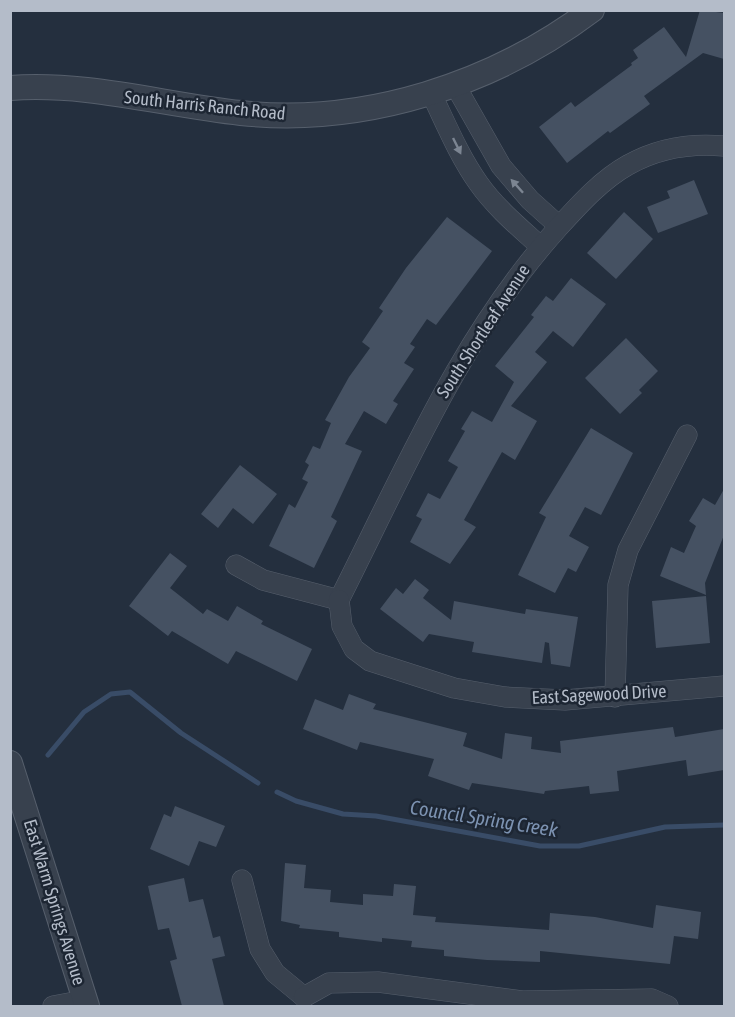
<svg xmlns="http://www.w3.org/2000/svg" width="735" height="1017" font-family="'Asap Condensed',sans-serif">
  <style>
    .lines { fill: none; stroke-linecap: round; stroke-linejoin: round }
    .stream { stroke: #394c67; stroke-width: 5 }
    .building { fill: #455162 }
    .minor-casing { stroke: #565f6c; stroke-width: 21 }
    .tertiary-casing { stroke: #565f6c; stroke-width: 26 }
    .minor { stroke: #38414e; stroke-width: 20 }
    .tertiary { stroke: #38414e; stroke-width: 24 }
    .oneway { fill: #7c8592 }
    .labels { text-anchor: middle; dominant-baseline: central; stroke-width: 5; stroke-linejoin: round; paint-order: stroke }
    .street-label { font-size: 18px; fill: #b4bcc9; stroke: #1d2633 }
    .water-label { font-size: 20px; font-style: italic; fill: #7c92b1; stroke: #1d2633 }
  </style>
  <rect width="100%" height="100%" fill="#242f3e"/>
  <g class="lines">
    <g class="stream">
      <polyline points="48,755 84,712 111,694 130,692 181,733 258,783"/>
      <polyline points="277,792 296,801 343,814 376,816 540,846 579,846 665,827 724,825"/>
    </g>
  </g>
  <g class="building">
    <polygon points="700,10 724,13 724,59 703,53 644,96 650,104 610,133 608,131 567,163 539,127 571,102 575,107 632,65 631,63 638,58 633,50 664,27 686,57"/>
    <polygon points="694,180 708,214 658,233 647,207 670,198 667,191"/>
    <polygon points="624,212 653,239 616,279 587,253"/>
    <polygon points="447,217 492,251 436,325 427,319 410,344 415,347 404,363 414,369 393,401 398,404 386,424 364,411 345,444 362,451 331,517 337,521 314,568 269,546 289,504 295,508 308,482 302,479 309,465 305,462 313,446 320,449 331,423 325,420 349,377 370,348 362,342 383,311 379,308 406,268"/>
    <polygon points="571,278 606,304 573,347 553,331 535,352 547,362 511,406 537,421 515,460 502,452 464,520 476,527 450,564 410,542 422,519 416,516 428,493 440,499 458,467 448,461 465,431 461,429 472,411 492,422 514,382 495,366 534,317 531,315 546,296 553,301"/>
    <polygon points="626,338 658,371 639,390 642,393 620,414 585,378"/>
    <polygon points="591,428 633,453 601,515 585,507 569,536 589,547 576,572 568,568 555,593 518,575 546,517 539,513"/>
    <polygon points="240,465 277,494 253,524 233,508 218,528 201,514"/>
    <polygon points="724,489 724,535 705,583 706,595 660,576 671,547 684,553 696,526 689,521 703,498 715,505"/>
    <polygon points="170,553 187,566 170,588 203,614 207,609 228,621 237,606 263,621 261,624 312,649 297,681 236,651 228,664 172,631 168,636 129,606"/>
    <polygon points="415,579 429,590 423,598 451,620 454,601 525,614 526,609 578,617 570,667 551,664 549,643 545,642 542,663 472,652 474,642 429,634 423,642 380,609 396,588 403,594"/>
    <polygon points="706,596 710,643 656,648 652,601"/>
    <polygon points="349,694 376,704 373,709 467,733 463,746 502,759 505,733 532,737 531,749 561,753 560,741 673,727 675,737 724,729 724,770 688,776 686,760 617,771 619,791 590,794 589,786 545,791 544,794 472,783 469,790 428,776 434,759 360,742 357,750 303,729 315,699 343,710"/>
    <polygon points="175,806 225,826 216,847 199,841 189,866 150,849 164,814 171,817"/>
    <polygon points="285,863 306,865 304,888 331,890 330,902 363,905 363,894 393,896 394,884 416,886 413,915 436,917 435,922 549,930 550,913 595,917 653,928 656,905 701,912 698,939 674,936 670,964 540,951 540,962 487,960 444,956 444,950 411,947 412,941 382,938 382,942 339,937 339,932 299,928 300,925 281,921"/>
    <polygon points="184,878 189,902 203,899 213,938 220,936 225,956 212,959 224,1006 182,1006 170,961 177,959 169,928 158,930 148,886"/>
  </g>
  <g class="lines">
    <g class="minor-casing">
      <g id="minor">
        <polyline points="455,85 501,166 530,200 559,226"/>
        <path d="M431,93c15,31 28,63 48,91 17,24 40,43 62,63"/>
        <polyline points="236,565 263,580 339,600"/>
        <path d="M339,600c65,-128 121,-263 218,-371 21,-23 44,-49 71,-64 30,-17 63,-22 96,-19"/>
        <polyline points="339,600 342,626 354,649 370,661 454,688 505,697 565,700 724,686"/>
        <polyline points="615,697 618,585 628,550 687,435"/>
        <polyline points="242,880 260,949 275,973 304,997"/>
        <polyline points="304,997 329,983 378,982 522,1001 652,999 668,1006"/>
        <polyline points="53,1006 85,1000"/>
      </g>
    </g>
    <g class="tertiary-casing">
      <g id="tertiary">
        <path d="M10,88c77,-6 155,17 231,25 124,13 253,-29 351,-103"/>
        <polyline points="10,763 87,1006"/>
      </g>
    </g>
    <use href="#minor" class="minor"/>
    <use href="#tertiary" class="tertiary"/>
  </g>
  <defs><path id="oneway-solid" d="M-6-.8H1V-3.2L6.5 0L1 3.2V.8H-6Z" transform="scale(1.5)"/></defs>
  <g class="oneway">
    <use href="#oneway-solid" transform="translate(457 146) rotate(64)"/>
    <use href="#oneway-solid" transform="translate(517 186) rotate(-132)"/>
  </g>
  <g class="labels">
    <g class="street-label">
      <text transform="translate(205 105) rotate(6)">South Harris Ranch Road</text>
      <text transform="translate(483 331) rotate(-57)">South Shortleaf Avenue</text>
      <text transform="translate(599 694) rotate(-3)">East Sagewood Drive</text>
      <text transform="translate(55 902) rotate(73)">East Warm Springs Avenue</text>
    </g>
    <g class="water-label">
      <text transform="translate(484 818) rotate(9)">Council Spring Creek</text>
    </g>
  </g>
  <rect width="735" height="1017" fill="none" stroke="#b4bcc9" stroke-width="24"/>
</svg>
